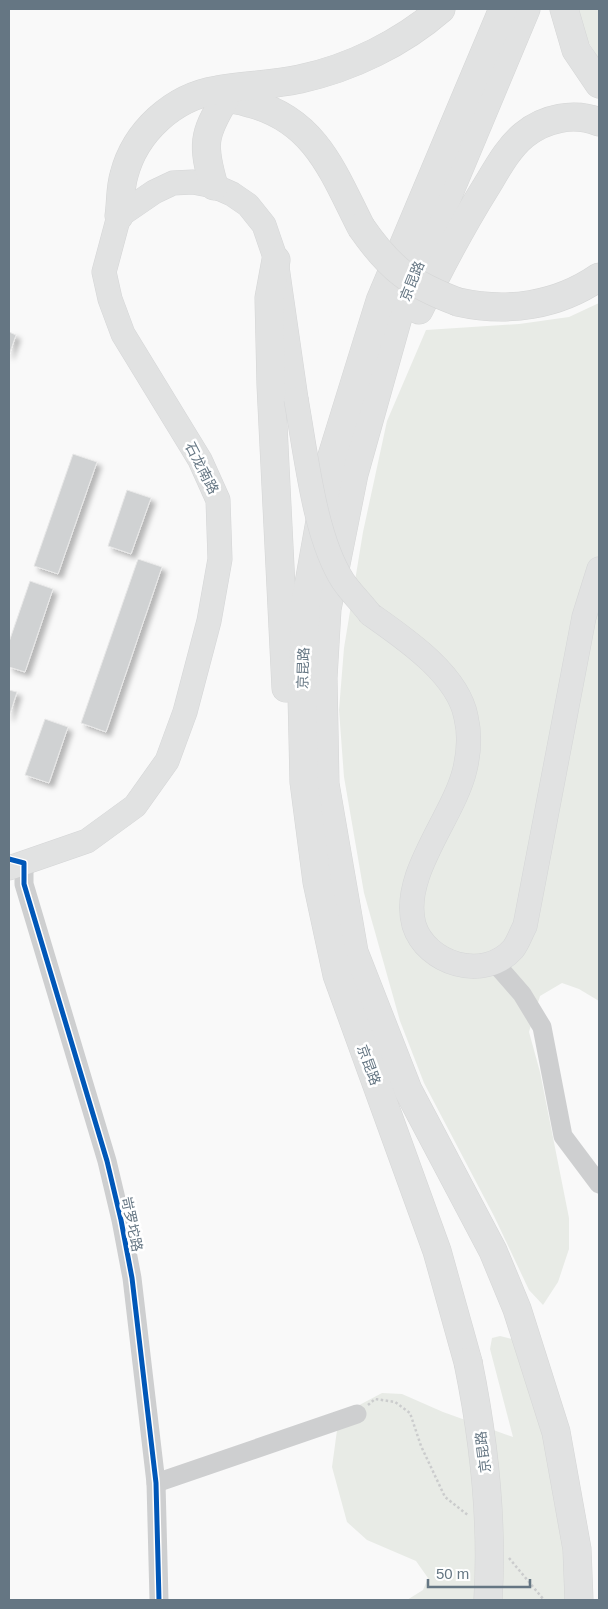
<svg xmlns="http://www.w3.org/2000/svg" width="608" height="1609" font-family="Arial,'Noto Sans SC',sans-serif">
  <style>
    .green { fill: #e8ebe6 }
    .building { fill: #d0d2d3; stroke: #e8e8e8; filter: url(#shadow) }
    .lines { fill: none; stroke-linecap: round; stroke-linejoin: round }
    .major-casing { stroke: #d5d6d7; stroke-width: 25 }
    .highway-casing { stroke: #d5d6d6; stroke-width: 29 }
    .path { stroke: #cbcccd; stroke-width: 2.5; stroke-dasharray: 2.5 2.5; stroke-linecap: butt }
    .minor { stroke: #cecfd0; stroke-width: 19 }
    .major { stroke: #e1e2e2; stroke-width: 24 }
    .highway { stroke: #e1e2e2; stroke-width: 28 }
    .major-bridge-casing { stroke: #d5d6d7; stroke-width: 25; stroke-linecap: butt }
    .highway-bridge-casing { stroke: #d5d6d6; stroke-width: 29; stroke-linecap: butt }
    .major-bridge { stroke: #e1e2e2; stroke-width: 24 }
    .highway-bridge { stroke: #e1e2e2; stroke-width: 28 }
    .cycleway-casing { stroke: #fff; stroke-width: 8 }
    .cycleway { stroke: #0057b8; stroke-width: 5 }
    .labels { text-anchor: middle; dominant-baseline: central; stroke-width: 5; stroke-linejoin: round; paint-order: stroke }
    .street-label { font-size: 14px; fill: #657683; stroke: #fff }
  </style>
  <defs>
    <filter id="shadow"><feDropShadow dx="4.5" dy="4.5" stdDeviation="2.5" flood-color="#0004"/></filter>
  </defs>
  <rect width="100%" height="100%" fill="#f9f9f9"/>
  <g class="green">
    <polygon points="577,9 599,9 599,59 584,35"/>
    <polygon points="599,303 599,1001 579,989 562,983 540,996 529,1032 540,1072 569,1218 569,1249 558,1282 543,1305 529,1290 494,1216 424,1083 400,1021 364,893 344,777 339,710 344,648 363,532 387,421 426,330 519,324 569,317"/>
    <polygon points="500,1336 512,1339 540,1407 564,1511 567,1600 407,1600 423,1590 428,1578 416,1561 367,1540 347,1522 332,1467 338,1423 350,1410 382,1393 402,1394 443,1412 513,1437 490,1349 492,1338"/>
  </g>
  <g class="building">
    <polygon points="9,332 16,335 9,355"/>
    <polygon points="73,454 97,462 58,574 34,566"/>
    <polygon points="127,490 151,498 131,554 108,546"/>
    <polygon points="138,559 162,567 106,732 81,723"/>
    <polygon points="30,581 53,589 25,672 9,667 9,642"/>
    <polygon points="9,690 17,692 9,717"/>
    <polygon points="45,719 68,727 49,783 25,775"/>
  </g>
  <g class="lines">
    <g class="major-casing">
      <g id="major">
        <path d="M370,614c34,24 88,60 96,103 4,17 3,35 -1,52 -11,48 -65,106 -51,156 12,39 70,57 99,24 5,-6 8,-16 12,-23l59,-309 15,-48"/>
        <polyline points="9,868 87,841 135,806 167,761 185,712 209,621 220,559 218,500 200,460 123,334 110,299 104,272 119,216 154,192 173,183 193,182 214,186 232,194 248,205 264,225 276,260 296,399"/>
      </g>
    </g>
    <g class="highway-casing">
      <g id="highway">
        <polyline points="526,9 400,310 354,474 327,609 323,678 325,784 354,952 408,1090 493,1251 517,1309 556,1432 577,1549 579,1600"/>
        <polyline points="564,9 576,50 599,84"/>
        <path d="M219,100c12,-3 22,1 34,4 63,18 80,68 108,123"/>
        <path d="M214,186c-12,-41 -11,-51 11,-87"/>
        <path d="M119,216c2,-13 1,-28 5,-41 11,-43 49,-78 93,-85 27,-5 56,-5 83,-11 51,-11 102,-36 141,-70"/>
        <polyline points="276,260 269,298 271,385 286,688"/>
        <path d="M458,302c49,11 99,4 141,-25"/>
        <path d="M419,310c21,-43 42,-83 67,-123 11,-18 22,-39 38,-52 21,-17 50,-23 75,-13"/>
        <polyline points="468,1362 437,1251 337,975 317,882 304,782 302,695 306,600 331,459 380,301 503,9"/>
      </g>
    </g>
    <g class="path">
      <polyline points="368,1405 375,1399 395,1402 410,1413 421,1446 445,1497 469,1516"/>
      <polyline points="509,1558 544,1600"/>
    </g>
    <g class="minor">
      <polyline points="24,863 24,884 107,1161 121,1220 132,1278 156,1483 159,1600"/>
      <polyline points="494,962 522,994 542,1027 563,1136 599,1184"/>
      <polyline points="156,1483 357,1414"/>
    </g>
    <use href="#major" class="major"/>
    <use href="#highway" class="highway"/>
    <g class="major-bridge-casing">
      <path id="major-bridge" d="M296,399c10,54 18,137 47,182 8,12 19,22 27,33"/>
    </g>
    <g class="highway-bridge-casing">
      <g id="highway-bridge">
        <path d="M361,227c29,42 49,57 97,75"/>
        <path d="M468,1362c16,78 25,158 20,238"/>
      </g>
    </g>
    <use href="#major-bridge" class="major-bridge"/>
    <use href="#highway-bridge" class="highway-bridge"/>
    <g class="cycleway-casing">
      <polyline id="cycleway" points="9,859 24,863 24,884 107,1161 121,1220 132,1278 156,1483 159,1600"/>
    </g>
    <use href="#cycleway" class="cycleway"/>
  </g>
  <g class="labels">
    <g class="street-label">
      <text transform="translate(412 281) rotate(-68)">京昆路</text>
      <text transform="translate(202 468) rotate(63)">石龙南路</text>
      <text transform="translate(303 668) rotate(-88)">京昆路</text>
      <text transform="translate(369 1065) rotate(70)">京昆路</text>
      <text transform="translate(132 1224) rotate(78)">岢罗坨路</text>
      <text transform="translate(483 1452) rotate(-97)">京昆路</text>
    </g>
  </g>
  <rect width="608" height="1609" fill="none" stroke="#657683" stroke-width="20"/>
  <path d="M428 1579v8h102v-8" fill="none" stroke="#657683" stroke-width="2.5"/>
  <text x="436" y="1579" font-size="15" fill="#657683" stroke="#ffffff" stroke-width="4" paint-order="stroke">50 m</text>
</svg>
